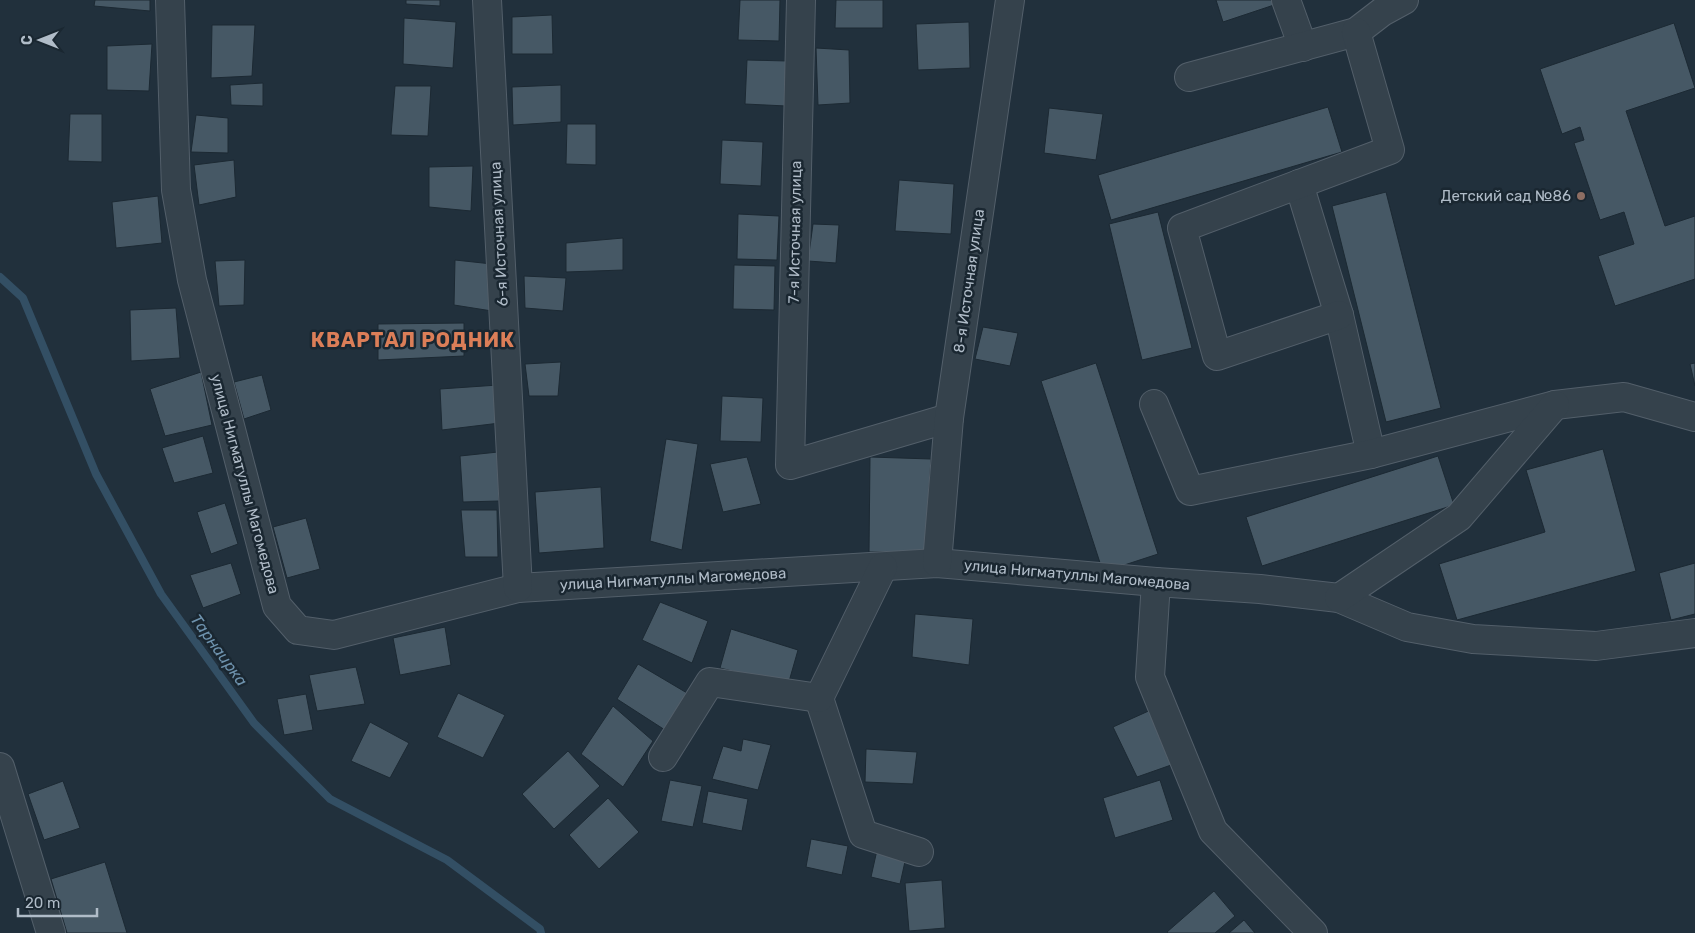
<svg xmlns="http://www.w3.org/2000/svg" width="1695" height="933" font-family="Rubik,sans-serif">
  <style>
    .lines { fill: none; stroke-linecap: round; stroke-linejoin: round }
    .stream { stroke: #334f64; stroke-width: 8 }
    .building { fill: #465865; stroke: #1c2933 }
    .minor-casing { stroke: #535f6a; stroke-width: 30 }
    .minor { stroke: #35424c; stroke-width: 28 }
    .education-dot { fill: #8d6e63; stroke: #1a2731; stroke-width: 2 }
    .labels { text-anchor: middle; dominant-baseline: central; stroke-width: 5; stroke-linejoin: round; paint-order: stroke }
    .poi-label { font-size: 15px; fill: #b0bcc8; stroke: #1a2731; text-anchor: end }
    .street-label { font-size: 15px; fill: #b0bcc8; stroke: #1a2731 }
    .water-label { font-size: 16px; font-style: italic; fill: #6e92ad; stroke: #1a2731 }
    .district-label { font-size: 20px; font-weight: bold; letter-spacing: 1px; fill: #db7e58; stroke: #1a2731 }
  </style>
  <rect width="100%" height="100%" fill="#21303c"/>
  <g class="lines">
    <polyline class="stream" points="0,277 23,298 96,474 161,594 254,723 330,799 447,860 540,929 541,933"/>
  </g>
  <g class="building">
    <polygon points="95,0 150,0 150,11 94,6"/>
    <polygon points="406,0 440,0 440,6 406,4"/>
    <polygon points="740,0 780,0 779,41 738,40"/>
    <polygon points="836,0 883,0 883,28 835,28"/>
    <polygon points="1216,0 1272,0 1274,5 1223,22"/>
    <polygon points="552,15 553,54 512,54 512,17"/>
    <polygon points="404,18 456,22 453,68 403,64"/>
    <polygon points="969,22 970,68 918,70 916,24"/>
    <polygon points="1674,23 1695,88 1626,111 1665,226 1695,216 1695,279 1615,306 1598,256 1634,244 1624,212 1600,220 1574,143 1584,140 1580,127 1562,134 1540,69"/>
    <polygon points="212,25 255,25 252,76 211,78"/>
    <polygon points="152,44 149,91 107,90 107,46"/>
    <polygon points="816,48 849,50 850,103 818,105"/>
    <polygon points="747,60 788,61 786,106 745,104"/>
    <polygon points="263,83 263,106 231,105 230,85"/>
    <polygon points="561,85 561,122 513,125 512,87"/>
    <polygon points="395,86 431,86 428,136 391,135"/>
    <polygon points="1328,107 1342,152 1111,220 1098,175"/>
    <polygon points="1049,108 1103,114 1096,160 1044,153"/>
    <polygon points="70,114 102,114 102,162 68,161"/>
    <polygon points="196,115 228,118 228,153 191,152"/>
    <polygon points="567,124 596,124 596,165 566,164"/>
    <polygon points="722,140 763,142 761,186 720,184"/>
    <polygon points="234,160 236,197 199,205 194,165"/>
    <polygon points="473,166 471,211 429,207 429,167"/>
    <polygon points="899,180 954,184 951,234 895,231"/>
    <polygon points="1386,192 1441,408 1386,422 1332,206"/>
    <polygon points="158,196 162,243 116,248 112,202"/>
    <polygon points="1158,212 1192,348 1142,360 1109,224"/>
    <polygon points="738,214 779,216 777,260 737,259"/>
    <polygon points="813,224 839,225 836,263 808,261"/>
    <polygon points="623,238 623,270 566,272 566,243"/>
    <polygon points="245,260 244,305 219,306 215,261"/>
    <polygon points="455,260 492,264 492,311 454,305"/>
    <polygon points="734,265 775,266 774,310 733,309"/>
    <polygon points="524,276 566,278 563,311 525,308"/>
    <polygon points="176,308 180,358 131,361 130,310"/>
    <polygon points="464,323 464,356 378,360 378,324"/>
    <polygon points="983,327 1018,333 1010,366 975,359"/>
    <polygon points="561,362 558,396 529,396 525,364"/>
    <polygon points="1096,363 1158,554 1103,572 1041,381"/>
    <polygon points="1695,363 1695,386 1690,364"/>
    <polygon points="201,372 212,425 165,436 150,389"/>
    <polygon points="262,375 271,410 244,419 234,382"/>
    <polygon points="498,385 500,423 442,430 440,389"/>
    <polygon points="722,396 763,398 761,442 720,441"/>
    <polygon points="203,436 213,473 174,483 162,448"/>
    <polygon points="666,439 698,444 682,550 650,541"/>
    <polygon points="1603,449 1636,571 1457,620 1439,564 1545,532 1526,470"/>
    <polygon points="498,452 499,501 463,502 460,456"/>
    <polygon points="1438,456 1454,505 1262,566 1246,517"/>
    <polygon points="747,457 761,504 723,512 710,464"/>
    <polygon points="870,457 931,459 925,552 869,552"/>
    <polygon points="601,487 604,548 539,553 535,492"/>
    <polygon points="225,503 238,544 211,554 197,512"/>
    <polygon points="461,510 497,510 498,557 465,557"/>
    <polygon points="306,518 320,569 287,578 273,527"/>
    <polygon points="231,563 241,594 203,608 190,575"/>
    <polygon points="1695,563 1695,614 1671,620 1659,573"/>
    <polygon points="660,602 708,621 692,663 642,640"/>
    <polygon points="915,614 973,619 969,665 912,657"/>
    <polygon points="445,627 451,665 400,675 393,638"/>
    <polygon points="731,629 798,650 788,685 720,668"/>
    <polygon points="638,664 687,693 665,730 617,699"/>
    <polygon points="356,667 365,704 317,711 309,675"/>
    <polygon points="458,693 505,715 483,758 437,737"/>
    <polygon points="306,694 313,730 284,735 277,699"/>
    <polygon points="613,706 653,741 623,787 581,754"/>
    <polygon points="1153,709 1174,764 1137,777 1113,727"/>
    <polygon points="370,722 409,743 390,778 351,761"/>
    <polygon points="743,739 771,745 758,790 712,779 723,746 741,751"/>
    <polygon points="866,749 917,752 913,784 865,782"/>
    <polygon points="568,751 600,786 554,829 522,794"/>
    <polygon points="670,780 702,786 693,827 661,821"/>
    <polygon points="1160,780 1173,820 1115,838 1103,798"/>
    <polygon points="63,781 80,828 44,840 28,794"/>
    <polygon points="708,791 748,799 742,831 702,823"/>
    <polygon points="608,798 639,832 599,869 569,835"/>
    <polygon points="811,839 848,846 842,875 806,867"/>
    <polygon points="877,850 906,857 900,884 871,877"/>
    <polygon points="105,862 127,933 67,933 51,879"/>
    <polygon points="942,880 945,928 909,931 905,883"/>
    <polygon points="1214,891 1235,916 1215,933 1168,933 1167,932"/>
    <polygon points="1244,920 1255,933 1229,933"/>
  </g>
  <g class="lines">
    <g class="minor-casing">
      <g id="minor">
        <polyline points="170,0 176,190 192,280 277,606 298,630 334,635 518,588 937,563 1156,582 1260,589 1339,598 1407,627 1473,639 1596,646 1695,633"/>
        <polyline points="487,0 518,588"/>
        <polyline points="801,0 790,465 949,418"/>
        <polyline points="1286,0 1303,47"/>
        <polyline points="1189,77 1356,32 1382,12 1404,0"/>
        <polyline points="1299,184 1339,315 1371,454"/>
        <polyline points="1339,315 1217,356 1182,228 1390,150 1356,32"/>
        <polyline points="1154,404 1190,491 1371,454 1555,405 1624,397 1695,417"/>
        <polyline points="937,563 949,418 1010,0"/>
        <polyline points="1156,582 1150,677 1213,831 1313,933"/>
        <polyline points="1339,598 1459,517 1555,405"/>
        <polyline points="819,698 863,834 919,852"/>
        <polyline points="663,757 710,682 819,698 883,567"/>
        <polyline points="0,767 51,933"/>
      </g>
    </g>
    <use href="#minor" class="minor"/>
  </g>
  <circle class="education-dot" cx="1581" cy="196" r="5"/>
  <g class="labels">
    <g class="poi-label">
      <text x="1571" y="196">Детский сад №86</text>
    </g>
    <g class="street-label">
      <text transform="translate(795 232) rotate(-89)">7-я Источная улица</text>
      <text transform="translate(499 234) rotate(-93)">6-я Источная улица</text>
      <text transform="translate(969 281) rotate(-82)">8-я Источная улица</text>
      <text transform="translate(245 484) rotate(75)">улица Нигматуллы Магомедова</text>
      <text transform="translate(1077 575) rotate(5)">улица Нигматуллы Магомедова</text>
      <text transform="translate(673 579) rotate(-3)">улица Нигматуллы Магомедова</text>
    </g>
    <g class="water-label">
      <text transform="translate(219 650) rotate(54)">Тарнаирка</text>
    </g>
    <g class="district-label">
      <text x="413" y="340">КВАРТАЛ РОДНИК</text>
    </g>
  </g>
  <g transform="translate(40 40) rotate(270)" stroke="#1a2731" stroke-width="4" paint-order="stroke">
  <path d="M0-4L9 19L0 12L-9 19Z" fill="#b0bcc8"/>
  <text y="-8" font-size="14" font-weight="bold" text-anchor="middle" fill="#b0bcc8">С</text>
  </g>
  <path d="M18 908v8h79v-8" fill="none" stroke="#b0bcc8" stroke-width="2.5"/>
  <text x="25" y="908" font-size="15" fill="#b0bcc8" stroke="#1a2731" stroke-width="4" paint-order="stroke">20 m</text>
</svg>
